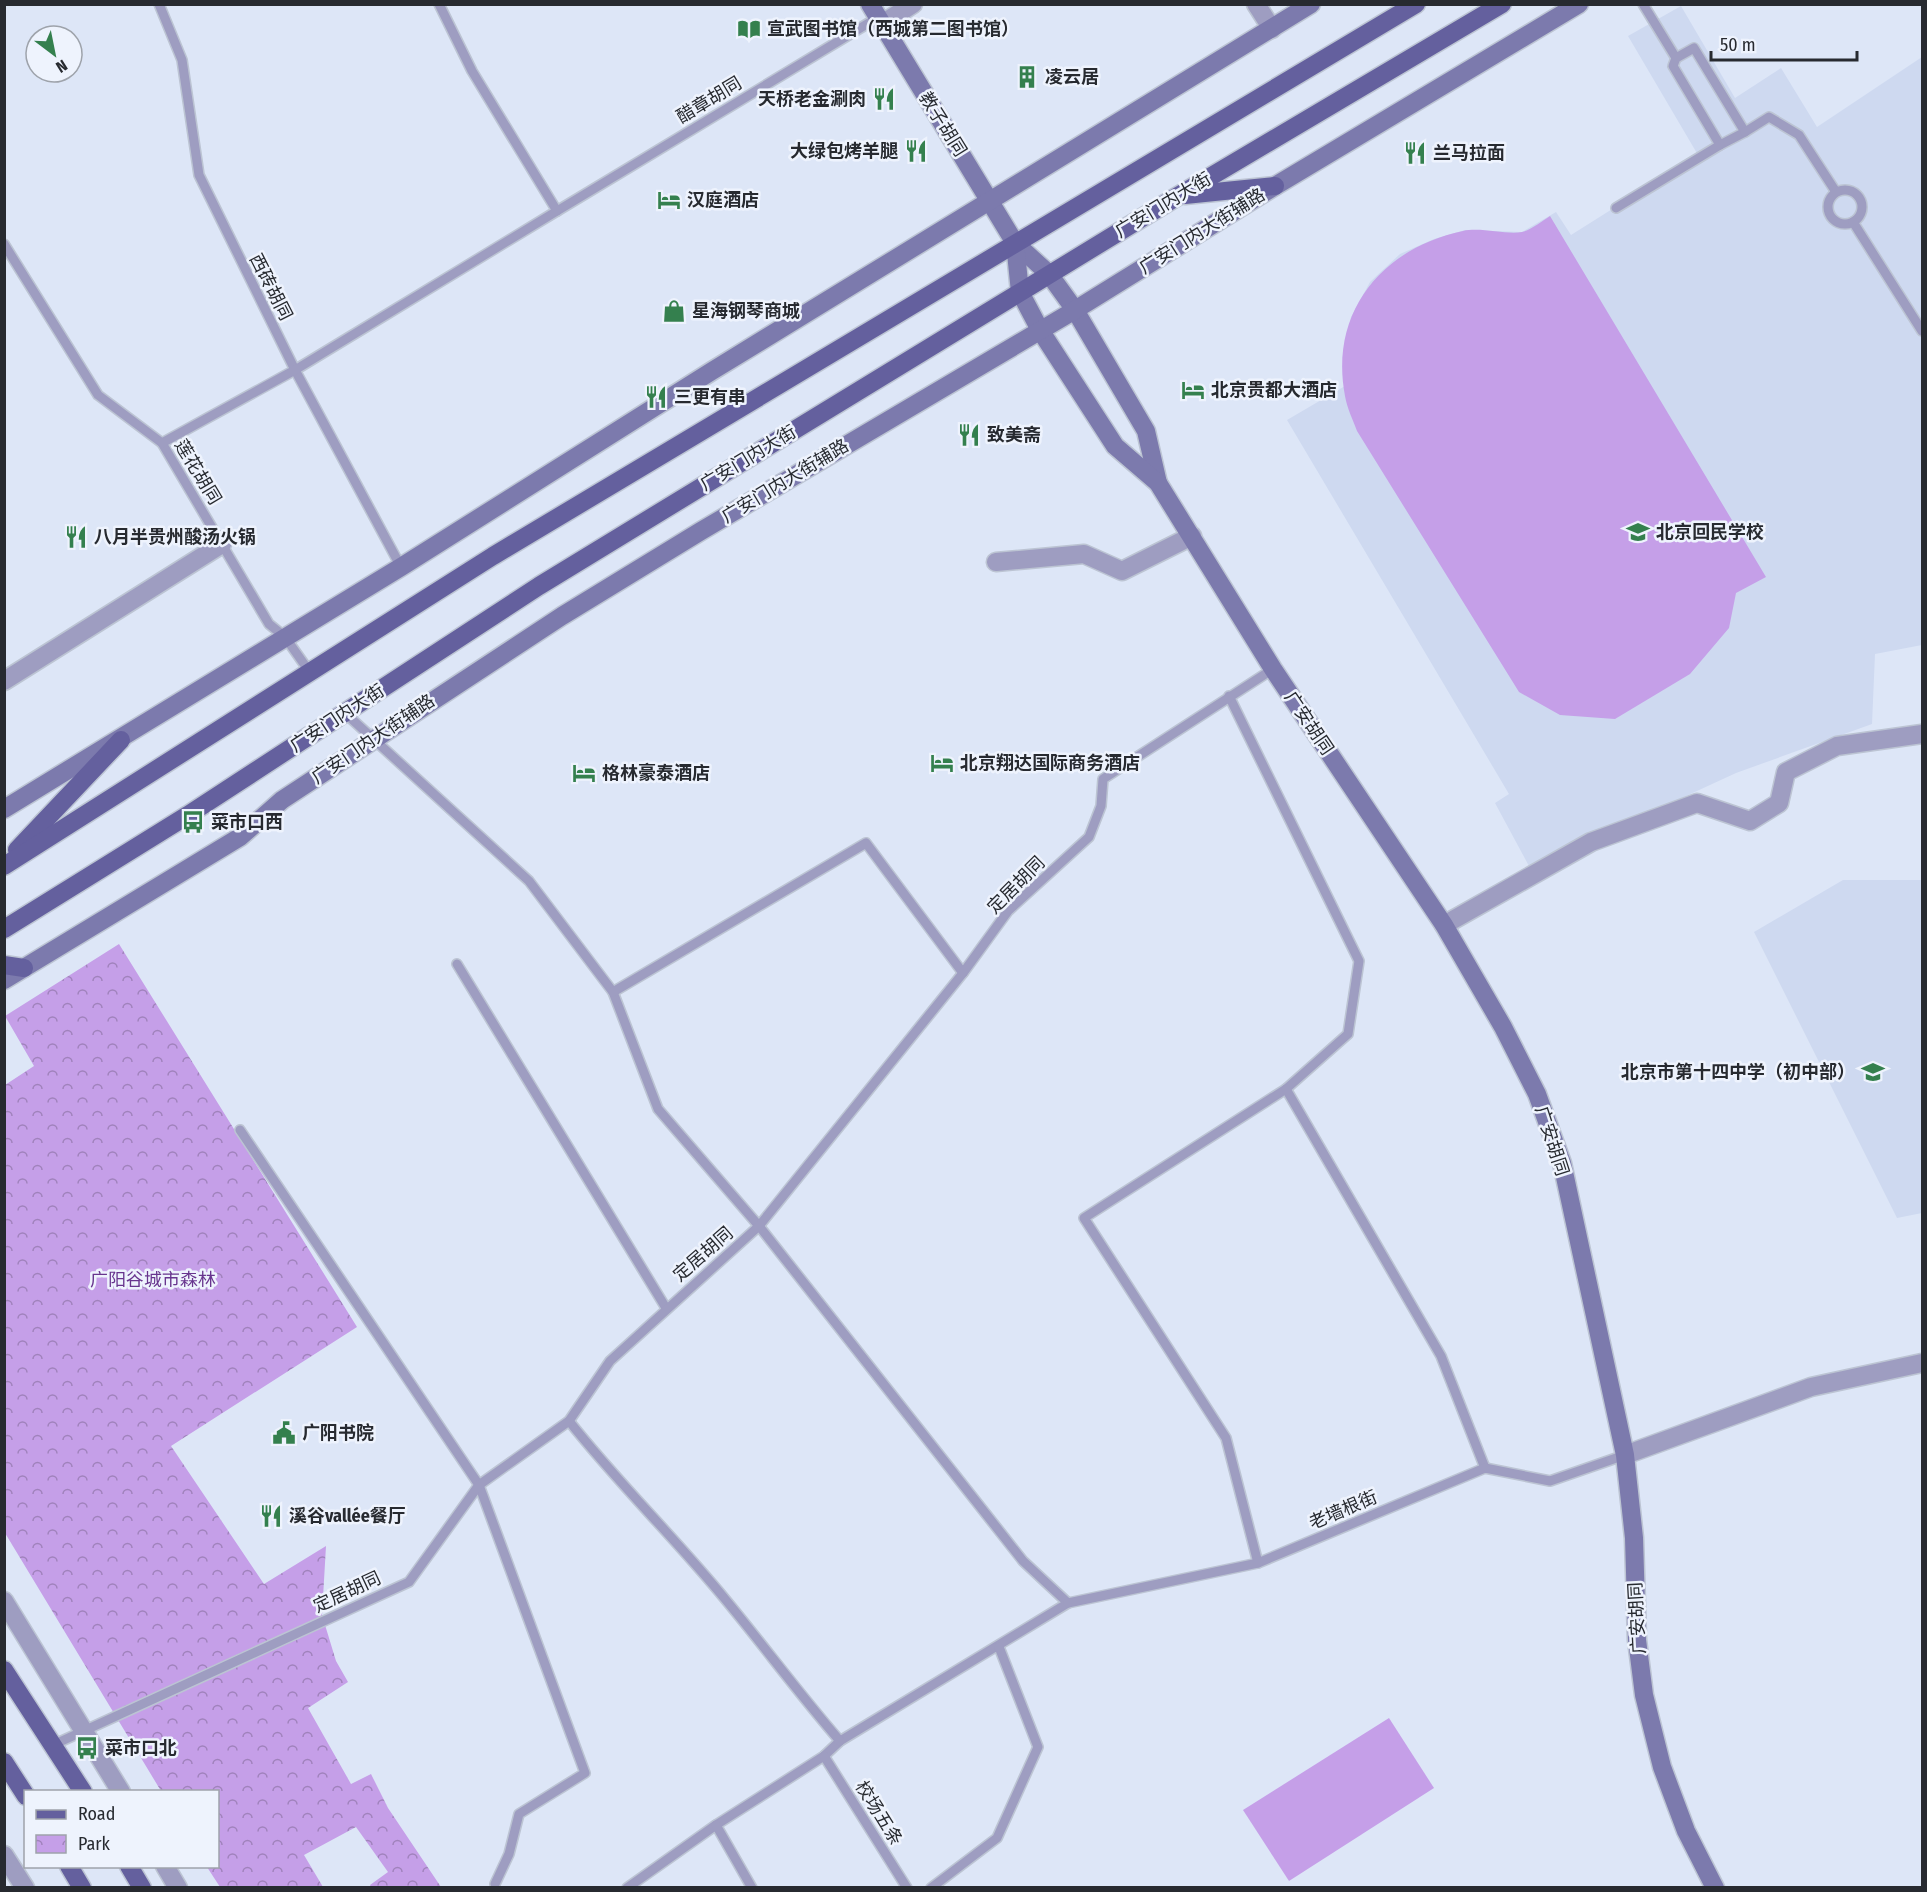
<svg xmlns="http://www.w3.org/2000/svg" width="1927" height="1892" font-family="'Fira Sans Condensed','Noto Sans SC',sans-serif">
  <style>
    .built { fill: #ced9f0 }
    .park { fill: url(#park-crowns) }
    .garden { fill: #c59fe8 }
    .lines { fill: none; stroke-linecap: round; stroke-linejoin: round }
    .lane-casing { stroke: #bcc4d3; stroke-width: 12 }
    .street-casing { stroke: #bcc4d3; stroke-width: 21 }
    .secondary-casing { stroke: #bcc4d3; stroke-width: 21 }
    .primary-casing { stroke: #bcc4d3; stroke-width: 21 }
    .lane { stroke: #9e9dc1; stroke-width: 9 }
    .street { stroke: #9e9dc1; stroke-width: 18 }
    .secondary { stroke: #7c7aad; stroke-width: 18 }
    .primary { stroke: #64609e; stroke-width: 18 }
    .labels { text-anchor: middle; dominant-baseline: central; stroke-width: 5; stroke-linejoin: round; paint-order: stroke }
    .poi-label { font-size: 18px; font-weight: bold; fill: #272a30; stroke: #eef3fd; text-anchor: start }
    .street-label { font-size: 18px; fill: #272a30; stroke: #eef3fd }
    .park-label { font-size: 18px; fill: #68358e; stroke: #eef3fd }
  </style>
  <defs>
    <pattern id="park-crowns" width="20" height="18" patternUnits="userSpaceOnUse" patternTransform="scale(1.5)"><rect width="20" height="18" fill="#c59fe8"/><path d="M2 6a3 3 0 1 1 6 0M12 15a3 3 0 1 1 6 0" fill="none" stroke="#a082bc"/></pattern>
  </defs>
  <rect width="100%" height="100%" fill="#dde6f7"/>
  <g class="built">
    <polygon points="1681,6 1735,98 1781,68 1817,127 1922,57 1922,645 1875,654 1872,724 1736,773 1530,868 1495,803 1509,794 1287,420 1345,386 1343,356 1351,317 1370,282 1400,254 1434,239 1465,230 1522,232 1556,212 1571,235 1698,155 1628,36"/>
    <polygon points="1843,880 1922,880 1922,1213 1897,1218 1754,932"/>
  </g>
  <polygon class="park" points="119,944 357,1327 171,1446 264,1584 326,1546 322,1615 336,1661 348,1682 308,1708 351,1784 371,1774 388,1808 441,1887 371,1887 370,1885 388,1872 356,1827 304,1855 323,1887 220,1887 207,1867 218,1866 218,1792 161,1791 5,1533 5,1085 34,1066 5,1016"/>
  <g class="garden">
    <path d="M1550,216l216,361 -30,16 -7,35 -39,46 -75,45 -55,-4 -41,-23 -162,-261c-4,-11 -10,-23 -12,-35 -16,-84 37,-148 118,-165 18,-4 44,4 59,1 9,-2 20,-11 28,-16z"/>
    <polygon points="1389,1718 1434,1788 1289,1881 1243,1810"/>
  </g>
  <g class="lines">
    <g class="lane-casing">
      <g id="lane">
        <polyline points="159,4 182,60 199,175 295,370 401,567"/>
        <polyline points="1643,4 1676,58"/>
        <polygon points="1694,48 1745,132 1720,145 1673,66 1676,58"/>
        <polyline points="1745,132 1769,117 1799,135 1836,192"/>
        <circle cx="1845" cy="207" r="17"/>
        <polyline points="1616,208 1720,145"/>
        <polyline points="557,211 877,18"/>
        <polyline points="1853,222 1922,331"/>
        <polyline points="4,244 98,395 162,443 269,624 285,637 309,671"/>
        <polyline points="162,443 295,370 557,211 472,71 439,4"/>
        <polyline points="1229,696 1359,961 1348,1034 1286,1089 1084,1218 1226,1438 1258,1563"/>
        <polyline points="345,713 529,881 613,992 658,1109 759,1226 1023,1561 1068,1603 840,1741 824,1756 716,1825 627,1888"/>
        <polyline points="457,964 666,1308"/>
        <polyline points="613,992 866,843 963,973"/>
        <polyline points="1286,1089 1441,1356 1485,1468"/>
        <polyline points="240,1130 479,1485 585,1773 519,1814 509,1854 495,1884"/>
        <path d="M569,1421c49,62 106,117 156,178 39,47 75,96 115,142"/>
        <polyline points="1068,1603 1258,1563 1485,1468 1550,1481 1625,1455"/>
        <polyline points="53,1745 409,1582 479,1485 569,1421 610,1361 759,1226 963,973 1008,911 1089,837 1101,806 1103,779 1273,669"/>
        <polyline points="824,1756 907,1888"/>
        <polyline points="716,1825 752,1888"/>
        <polyline points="931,1888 997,1838 1038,1747 999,1647"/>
      </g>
    </g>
    <g class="street-casing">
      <g id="street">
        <polyline points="1256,4 1272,29"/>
        <polyline points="882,24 913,4"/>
        <polyline points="996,562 1084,554 1122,571 1192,536"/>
        <polyline points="4,681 222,544"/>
        <polyline points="1444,925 1591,842 1697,803 1750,821 1779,803 1786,772 1837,746 1922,734"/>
        <polyline points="1625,1455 1811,1387 1922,1363"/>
        <polyline points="4,1601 121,1792"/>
        <polyline points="4,1855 25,1888"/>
        <polyline points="165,1866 178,1888"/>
      </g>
    </g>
    <g class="secondary-casing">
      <g id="secondary">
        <polyline points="870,4 1015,243 1049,274 1075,310 1146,431 1158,483"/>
        <polyline points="1015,243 1020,292 1040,330 1115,446 1158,483 1273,669 1444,925 1503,1027 1537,1094 1562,1163 1625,1455 1634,1538 1637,1640 1644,1695 1662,1767 1686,1831 1715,1888"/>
        <polyline points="4,809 401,567 712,371 1311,4"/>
        <polyline points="4,980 240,837 282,800 562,616 701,531 1075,310 1275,186 1579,4"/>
      </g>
    </g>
    <g class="primary-casing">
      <g id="primary">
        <polyline points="1185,195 1275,186"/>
        <polyline points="17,850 121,740"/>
        <polyline points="4,866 493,556 1416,4"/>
        <polyline points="4,929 188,815 539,586 1178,196 1502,4"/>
        <polyline points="4,965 24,968"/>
        <polyline points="4,1670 83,1792"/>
        <polyline points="4,1762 26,1796"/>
        <polyline points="69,1866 82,1888"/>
        <polyline points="129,1866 142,1888"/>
      </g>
    </g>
    <use href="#lane" class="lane"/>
    <use href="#street" class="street"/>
    <use href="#secondary" class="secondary"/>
    <use href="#primary" class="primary"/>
  </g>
  <defs>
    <g id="library-bare" transform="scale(1.8)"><path d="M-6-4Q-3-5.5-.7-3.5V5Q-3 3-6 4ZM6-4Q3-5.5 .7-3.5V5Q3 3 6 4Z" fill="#34804e" stroke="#eef3fd" stroke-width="2.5" paint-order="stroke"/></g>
    <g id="building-bare" transform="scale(1.8)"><path d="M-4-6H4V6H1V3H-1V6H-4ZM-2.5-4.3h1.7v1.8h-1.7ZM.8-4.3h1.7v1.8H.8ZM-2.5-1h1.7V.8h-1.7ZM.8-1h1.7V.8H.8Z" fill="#34804e" stroke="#eef3fd" stroke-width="2.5" paint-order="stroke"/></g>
    <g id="restaurant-bare" transform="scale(1.8)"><path d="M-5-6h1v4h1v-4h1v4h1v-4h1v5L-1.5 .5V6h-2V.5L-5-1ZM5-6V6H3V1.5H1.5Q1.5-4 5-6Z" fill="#34804e" stroke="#eef3fd" stroke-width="2.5" paint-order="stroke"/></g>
    <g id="hotel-bare" transform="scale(1.8)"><path d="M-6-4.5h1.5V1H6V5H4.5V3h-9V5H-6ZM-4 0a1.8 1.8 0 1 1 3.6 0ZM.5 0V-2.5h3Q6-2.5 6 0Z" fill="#34804e" stroke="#eef3fd" stroke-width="2.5" paint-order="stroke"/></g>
    <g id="shop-bare" transform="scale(1.8)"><path d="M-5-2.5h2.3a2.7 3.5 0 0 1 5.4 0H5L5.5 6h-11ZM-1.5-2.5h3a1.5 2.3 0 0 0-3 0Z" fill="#34804e" stroke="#eef3fd" stroke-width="2.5" paint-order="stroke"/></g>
    <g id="school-bare" transform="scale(1.8)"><path d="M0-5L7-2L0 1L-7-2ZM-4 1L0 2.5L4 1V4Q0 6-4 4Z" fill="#34804e" stroke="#eef3fd" stroke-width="2.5" paint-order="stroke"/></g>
    <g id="bus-bare" transform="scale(1.8)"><path d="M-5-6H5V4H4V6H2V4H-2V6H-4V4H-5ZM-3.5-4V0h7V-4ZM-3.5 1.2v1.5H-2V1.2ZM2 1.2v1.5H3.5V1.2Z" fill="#34804e" stroke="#eef3fd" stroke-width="2.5" paint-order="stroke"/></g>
    <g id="civic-bare" transform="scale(1.8)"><path d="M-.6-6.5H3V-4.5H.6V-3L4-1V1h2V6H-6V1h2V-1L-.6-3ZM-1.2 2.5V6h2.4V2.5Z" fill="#34804e" stroke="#eef3fd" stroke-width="2.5" paint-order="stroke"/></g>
  </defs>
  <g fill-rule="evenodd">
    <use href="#library-bare" x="749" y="29"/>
    <use href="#building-bare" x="1027" y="77"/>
    <use href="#restaurant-bare" x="884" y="99"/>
    <use href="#restaurant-bare" x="916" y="151"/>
    <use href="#restaurant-bare" x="1415" y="153"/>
    <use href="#hotel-bare" x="669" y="200"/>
    <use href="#shop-bare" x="674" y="311"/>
    <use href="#hotel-bare" x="1193" y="390"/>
    <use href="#restaurant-bare" x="656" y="397"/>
    <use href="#restaurant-bare" x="969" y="435"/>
    <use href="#school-bare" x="1638" y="532"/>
    <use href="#restaurant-bare" x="76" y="537"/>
    <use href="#hotel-bare" x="942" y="763"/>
    <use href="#hotel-bare" x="584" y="773"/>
    <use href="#bus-bare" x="193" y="822"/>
    <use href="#school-bare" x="1873" y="1072"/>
    <use href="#civic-bare" x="284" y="1433"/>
    <use href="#restaurant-bare" x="271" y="1516"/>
    <use href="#bus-bare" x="87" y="1748"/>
  </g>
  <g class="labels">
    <g class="poi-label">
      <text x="767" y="29">宣武图书馆（西城第二图书馆）</text>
      <text x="1045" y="77">凌云居</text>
      <text x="866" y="99" text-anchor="end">天桥老金涮肉</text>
      <text x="898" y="151" text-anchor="end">大绿包烤羊腿</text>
      <text x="1433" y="153">兰马拉面</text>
      <text x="687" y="200">汉庭酒店</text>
      <text x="692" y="311">星海钢琴商城</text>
      <text x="1211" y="390">北京贵都大酒店</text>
      <text x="674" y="397">三更有串</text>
      <text x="987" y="435">致美斋</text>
      <text x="1656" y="532">北京回民学校</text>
      <text x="94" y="537">八月半贵州酸汤火锅</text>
      <text x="960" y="763">北京翔达国际商务酒店</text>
      <text x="602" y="773">格林豪泰酒店</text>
      <text x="211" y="822">菜市口西</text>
      <text x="1855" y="1072" text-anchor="end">北京市第十四中学（初中部）</text>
      <text x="302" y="1433">广阳书院</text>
      <text x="289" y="1516">溪谷vallée餐厅</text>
      <text x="105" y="1748">菜市口北</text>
    </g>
    <g class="street-label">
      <text transform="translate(709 100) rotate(-31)">醋章胡同</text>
      <text transform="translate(943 124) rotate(58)">教子胡同</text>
      <text transform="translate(1163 205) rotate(-31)">广安门内大街</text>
      <text transform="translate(1202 231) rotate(-32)">广安门内大街辅路</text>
      <text transform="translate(271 287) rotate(63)">西砖胡同</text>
      <text transform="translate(748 458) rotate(-31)">广安门内大街</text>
      <text transform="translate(198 472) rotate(59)">莲花胡同</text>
      <text transform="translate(785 481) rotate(-31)">广安门内大街辅路</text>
      <text transform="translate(337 718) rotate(-33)">广安门内大街</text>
      <text transform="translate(1309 723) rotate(56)">广安胡同</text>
      <text transform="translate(373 739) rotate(-34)">广安门内大街辅路</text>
      <text transform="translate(1016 885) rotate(-45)">定居胡同</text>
      <text transform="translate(1552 1141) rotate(72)">广安胡同</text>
      <text transform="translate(703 1254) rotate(-41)">定居胡同</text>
      <text transform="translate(1343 1510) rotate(-23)">老墙根街</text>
      <text transform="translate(347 1592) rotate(-25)">定居胡同</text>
      <text transform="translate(1637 1618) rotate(-93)">广安胡同</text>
      <text transform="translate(879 1813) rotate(58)">校场五条</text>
    </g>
    <g class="park-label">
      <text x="153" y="1280">广阳谷城市森林</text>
    </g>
  </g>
  <rect width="1927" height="1892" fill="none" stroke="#272a30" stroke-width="12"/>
  <rect x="24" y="1790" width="195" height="78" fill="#eef3fd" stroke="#9ea3ab" stroke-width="1.5"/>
  <rect x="36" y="1810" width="30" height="9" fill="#64609e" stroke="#9ea3ab" stroke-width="1.5"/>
  <text x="78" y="1820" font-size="18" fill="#272a30">Road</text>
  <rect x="36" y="1835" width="30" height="18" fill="url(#park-crowns)" stroke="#9ea3ab" stroke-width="1.5"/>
  <text x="78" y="1850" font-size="18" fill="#272a30">Park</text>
  <g transform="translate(54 54) rotate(148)"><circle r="28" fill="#eef3fd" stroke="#9ea3ab" stroke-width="1.5"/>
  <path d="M0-4.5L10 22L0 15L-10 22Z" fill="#34804e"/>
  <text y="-9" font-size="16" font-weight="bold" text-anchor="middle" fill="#272a30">N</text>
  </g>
  <path d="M1711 51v9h146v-9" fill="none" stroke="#272a30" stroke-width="3"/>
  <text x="1720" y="51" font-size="18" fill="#272a30" stroke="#eef3fd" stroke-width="4.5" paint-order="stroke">50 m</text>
</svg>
